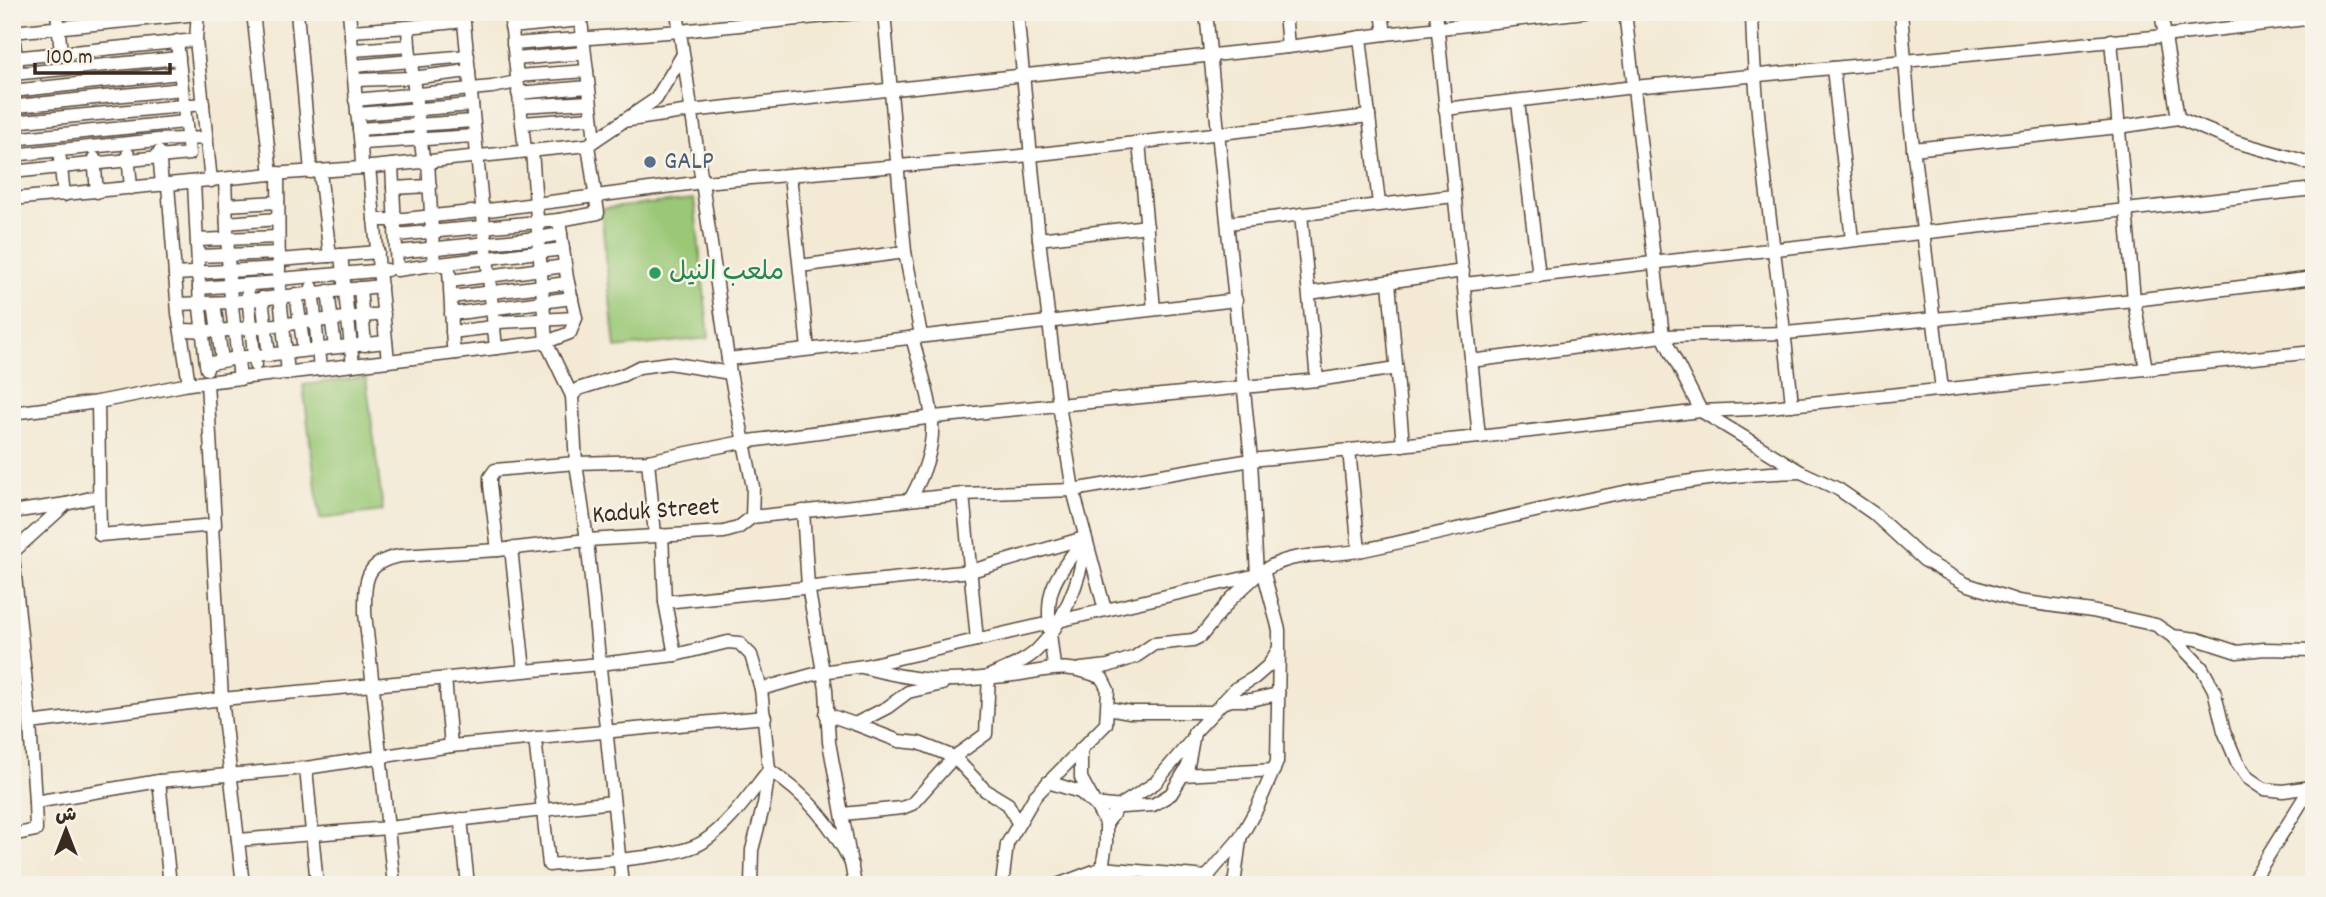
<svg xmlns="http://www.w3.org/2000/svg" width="2326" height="897" font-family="Dekko,'Playpen Sans Arabic',sans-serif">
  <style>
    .green { fill: #9ac876; stroke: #6a794a; stroke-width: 2 }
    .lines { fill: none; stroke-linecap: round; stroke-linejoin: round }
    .canal { stroke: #6baade; stroke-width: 10 }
    .minor-casing { stroke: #574739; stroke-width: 15 }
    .minor { stroke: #fff; stroke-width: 12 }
    .service-dot { fill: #5c6f8a; stroke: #f7f3e8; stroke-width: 2.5 }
    .leisure-dot { fill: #2e9e5b; stroke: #f7f3e8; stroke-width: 2.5 }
    .labels { text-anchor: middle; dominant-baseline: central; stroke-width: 5; stroke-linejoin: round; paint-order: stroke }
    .service-label { font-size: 26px; fill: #4e5e75; stroke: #f7f3e8; text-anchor: start }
    .leisure-label { font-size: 26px; fill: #27864d; stroke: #f7f3e8; text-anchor: start }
    .street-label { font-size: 26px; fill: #3b2a1e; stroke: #f7f3e8 }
  </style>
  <rect width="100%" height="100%" fill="#f7f3e8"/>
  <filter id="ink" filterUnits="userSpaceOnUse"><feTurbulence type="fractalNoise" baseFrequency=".0143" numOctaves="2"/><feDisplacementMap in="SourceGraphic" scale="14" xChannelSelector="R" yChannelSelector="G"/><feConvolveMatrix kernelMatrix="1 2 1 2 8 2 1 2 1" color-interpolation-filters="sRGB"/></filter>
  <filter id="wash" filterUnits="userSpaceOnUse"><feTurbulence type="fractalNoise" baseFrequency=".00686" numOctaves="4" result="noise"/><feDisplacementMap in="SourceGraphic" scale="28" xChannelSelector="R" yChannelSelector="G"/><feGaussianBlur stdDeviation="1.57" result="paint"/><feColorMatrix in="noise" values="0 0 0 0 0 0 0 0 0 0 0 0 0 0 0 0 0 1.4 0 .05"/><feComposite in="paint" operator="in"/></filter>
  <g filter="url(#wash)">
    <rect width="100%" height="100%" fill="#f3e9d4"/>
    <g class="green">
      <polygon points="694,199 709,338 615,348 601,209"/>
      <polygon points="366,377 383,511 320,519 303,385"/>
    </g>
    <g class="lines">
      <polyline class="canal" points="2309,885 2314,877"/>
    </g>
  </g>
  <g filter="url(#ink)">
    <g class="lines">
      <g class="minor-casing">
        <g id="minor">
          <polyline points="57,12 61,53"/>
          <polyline points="198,12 196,40 211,181"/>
          <polyline points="253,12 271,174"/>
          <polyline points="297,12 311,172"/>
          <path d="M349,12c3,30 4,60 7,89 2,23 6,44 6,67"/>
          <polyline points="463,12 496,348"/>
          <polyline points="510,12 525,151"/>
          <polyline points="580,12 595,140"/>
          <path d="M884,12l21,240 16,83 -9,2c18,68 35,95 -1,161"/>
          <polyline points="1017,12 1039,239 1059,405 1073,490 1105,610"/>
          <polyline points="1285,12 1288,47"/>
          <polyline points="1382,12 1385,34"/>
          <polyline points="1436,12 1479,437"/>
          <polyline points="1625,12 1663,336 1701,411 1801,472 1838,489 1873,513 1924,560 1966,584 2018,601 2092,611 2156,625 2172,636 2202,668 2214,690 2224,731 2237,762 2248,778 2264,789 2283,791 2311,787"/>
          <path d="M1752,12c3,132 28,262 40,393"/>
          <polyline points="1901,12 1910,121 1942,390"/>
          <polyline points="2161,12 2178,118"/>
          <polyline points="12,27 17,65"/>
          <polyline points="511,27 581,20"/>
          <polyline points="351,31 408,27"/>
          <polyline points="12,32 198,14"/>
          <polyline points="1360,37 1379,204"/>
          <polyline points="2111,40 2134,300 2146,369"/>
          <polyline points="513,44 680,31 866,12"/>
          <polyline points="409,46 423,158 428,161 434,265"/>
          <polyline points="353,50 409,46 408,27 464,21"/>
          <polyline points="12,58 196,40"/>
          <polyline points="515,59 584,53"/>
          <polyline points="354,66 468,56"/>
          <polyline points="1833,68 1852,240"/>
          <polyline points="12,74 179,58"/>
          <polyline points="517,76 587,71"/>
          <polyline points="355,80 411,78 469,71"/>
          <polyline points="12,91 180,73"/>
          <polyline points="518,93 588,87"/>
          <polyline points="355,100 492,87 517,82"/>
          <polyline points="1518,102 1539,276"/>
          <polyline points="17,106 182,89"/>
          <polyline points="520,106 590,102"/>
          <polyline points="1445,109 1634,87 2164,36 2314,18"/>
          <polyline points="357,114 472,105"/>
          <polyline points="623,121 690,111 1288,47 1385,34 1585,12"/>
          <polyline points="12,122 203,104"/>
          <polyline points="522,123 592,118"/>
          <polyline points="359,129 473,121"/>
          <polyline points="12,139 185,122"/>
          <polyline points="1139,142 1154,309"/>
          <polyline points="362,143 474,136"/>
          <polyline points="1913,149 2119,127 2178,118 2236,142 2300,160 2314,166"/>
          <polyline points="532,150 546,342 572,396"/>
          <polyline points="159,152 162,185"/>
          <polyline points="128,154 131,188"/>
          <polyline points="12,155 158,140 207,138"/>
          <polyline points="94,158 97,192"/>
          <polyline points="60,159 64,195"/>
          <polyline points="392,165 397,270 439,264 449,269 453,346 456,353 546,342 570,333 576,318 567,278 559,220 598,213 588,145"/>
          <polyline points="12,172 189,154 177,41"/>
          <polyline points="320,172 330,256"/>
          <polyline points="278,173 279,287 288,373"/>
          <polyline points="790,175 808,349"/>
          <polyline points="225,179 229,279 240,379"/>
          <polyline points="194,182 200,307 206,364"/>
          <polyline points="168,185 178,313 189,384 388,361 369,167"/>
          <polyline points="393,188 430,186"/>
          <polyline points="12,199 271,174 362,168 588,145 656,99 682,56"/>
          <polyline points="226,205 278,202"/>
          <polyline points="1301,214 1317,380"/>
          <polyline points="374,220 395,220 481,211 703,182 1031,155 1369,116"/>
          <polyline points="227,223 278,219"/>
          <polyline points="1228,223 1454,196"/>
          <polyline points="396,235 559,220"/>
          <polyline points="1039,239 1147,226"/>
          <polyline points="197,240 278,237"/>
          <polyline points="397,252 538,238 561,234"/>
          <polyline points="341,255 353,365"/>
          <polyline points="198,256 279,253"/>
          <polyline points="279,260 378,252"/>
          <polyline points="439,264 563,249"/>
          <polyline points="800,266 905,252"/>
          <polyline points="175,274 279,268"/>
          <polyline points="279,279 387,270"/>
          <polyline points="450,281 565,266"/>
          <polyline points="1389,282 1403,445"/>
          <polyline points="1464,284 2314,189"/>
          <polyline points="247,285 255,365"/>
          <polyline points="312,287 320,369"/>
          <polyline points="199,288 279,282"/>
          <polyline points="360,288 365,345"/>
          <polyline points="328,291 335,347"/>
          <polyline points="1309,293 1463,271"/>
          <polyline points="296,294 304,350"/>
          <polyline points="451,297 568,283"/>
          <polyline points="262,298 269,355"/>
          <polyline points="214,303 222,360"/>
          <polyline points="178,304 232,302 381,286"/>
          <polyline points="451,314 572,298"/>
          <polyline points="182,330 218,331 384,314"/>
          <polyline points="452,332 493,327 499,322 576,318"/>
          <polyline points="728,359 1236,300"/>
          <polyline points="388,361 456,353"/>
          <polyline points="1471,361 1663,336 1786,333 2134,300 2314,278"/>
          <polyline points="207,369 206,364 237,358 386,342"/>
          <polyline points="189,384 98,402 100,535 215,525 207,382"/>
          <polyline points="12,413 98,402"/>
          <polyline points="1349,450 1359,551"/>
          <polyline points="648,461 655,535"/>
          <polyline points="963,494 977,640"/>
          <polyline points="803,511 808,586 826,689 829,742 855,885"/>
          <polyline points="12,512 66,504"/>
          <polyline points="752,517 963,494 1073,490 1251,460 1479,437 1701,411 1750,409 2314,352"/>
          <polyline points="212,526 222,699 243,885"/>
          <polyline points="662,535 665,602 675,655"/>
          <polyline points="12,546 30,723"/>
          <polyline points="511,548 524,670"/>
          <polyline points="498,550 490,485 490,477 495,470 576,463 648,461 742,442 934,417 1317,380 1397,368"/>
          <polyline points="13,552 66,504 99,496"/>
          <polyline points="665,602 971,571 1084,538"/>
          <polyline points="2172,636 2197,639 2237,652 2264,649 2314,650"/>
          <path d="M862,667c23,6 46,11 70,13 26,1 55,-2 81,-5 38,-5 52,-13 89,3l6,12 -2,34 -71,72 -28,48 -5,41"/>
          <path d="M1054,667c-2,-21 -9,-57 -2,-77 6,-18 21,-36 32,-51"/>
          <polyline points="1081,669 1108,666 1135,657 1154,644 1193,640 1201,636 1231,599 1257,575 1251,460 1206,12"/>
          <polyline points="445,678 451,746"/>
          <polyline points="942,684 908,692 888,707 855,724 899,741 919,743 954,757 985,790 1008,804 1018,823"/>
          <polyline points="1221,703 1232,700 1251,700 1278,694"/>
          <polyline points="1108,708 1130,712 1213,712"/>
          <polyline points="826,714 855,724"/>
          <path d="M535,738l14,127c35,-3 129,-6 154,-23 27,-18 46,-47 66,-72 37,24 64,55 83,95"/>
          <polyline points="1081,749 1081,778 1106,824 1106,844 1102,868 1103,885"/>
          <polyline points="306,768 317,885"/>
          <polyline points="1183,775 1274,770"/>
          <polyline points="159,781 170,885"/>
          <polyline points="1048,782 1080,792 1094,804 1122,807 1153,805 1171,794 1188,766 1194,733 1235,689 1254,678 1269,665 1279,648 1279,630 1263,570"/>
          <path d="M35,802l-5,-79 192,-24 378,-35 75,-9 53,-13 11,1 12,12 10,34 61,-17 42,-6 393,-91c34,-26 67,-17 106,-25 145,-30 290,-75 438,-78"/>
          <path d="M843,814l59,-6 10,-4 42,-47 32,-23 3,-58c16,-7 36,-14 48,-26 24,-23 45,-71 47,-104"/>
          <polyline points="461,819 468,885"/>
          <polyline points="1106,824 1118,807 1155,783 1190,742"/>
          <polyline points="12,835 36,830 35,802 159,781 306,768 451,746 765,717"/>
          <polyline points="238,840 388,828 613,802"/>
          <path d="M394,885l-29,-272c0,-32 -1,-51 35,-57l98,-6 89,-10 137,-8 14,-4 14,-11 1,-30 -23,-114 -53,-361"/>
          <polyline points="622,885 587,540 576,463 572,396 578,389 623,375 639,367 669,363 730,373"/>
          <polyline points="751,885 752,850 764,804 769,770 761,689"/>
          <polyline points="1057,885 1102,868 1208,877 1209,879"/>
          <polyline points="1200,885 1240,838 1257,808 1277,762 1279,650"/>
          <polyline points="1234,885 1240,840"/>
          <polyline points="2250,885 2314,782"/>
        </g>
      </g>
      <use href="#minor" class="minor"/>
    </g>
  </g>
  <circle class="service-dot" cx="650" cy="162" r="7"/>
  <circle class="leisure-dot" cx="655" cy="273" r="7"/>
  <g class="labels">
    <g class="service-label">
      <text x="664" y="162">GALP</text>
    </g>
    <g class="leisure-label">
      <text x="669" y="273">ملعب النيل</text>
    </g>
    <g class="street-label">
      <text transform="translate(656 512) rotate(-4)">Kaduk Street</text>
    </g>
  </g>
  <rect width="2326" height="897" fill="none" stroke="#f7f3e8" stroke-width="42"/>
  <g transform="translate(66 830)" stroke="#f7f3e8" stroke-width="5" paint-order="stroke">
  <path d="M0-5L12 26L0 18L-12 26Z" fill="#3b2a1e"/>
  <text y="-10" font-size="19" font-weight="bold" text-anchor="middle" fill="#3b2a1e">ش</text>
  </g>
  <path d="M35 63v10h135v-10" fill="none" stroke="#3b2a1e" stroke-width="3.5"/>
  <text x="46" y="63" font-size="21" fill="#3b2a1e" stroke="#f7f3e8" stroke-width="5" paint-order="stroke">100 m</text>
</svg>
